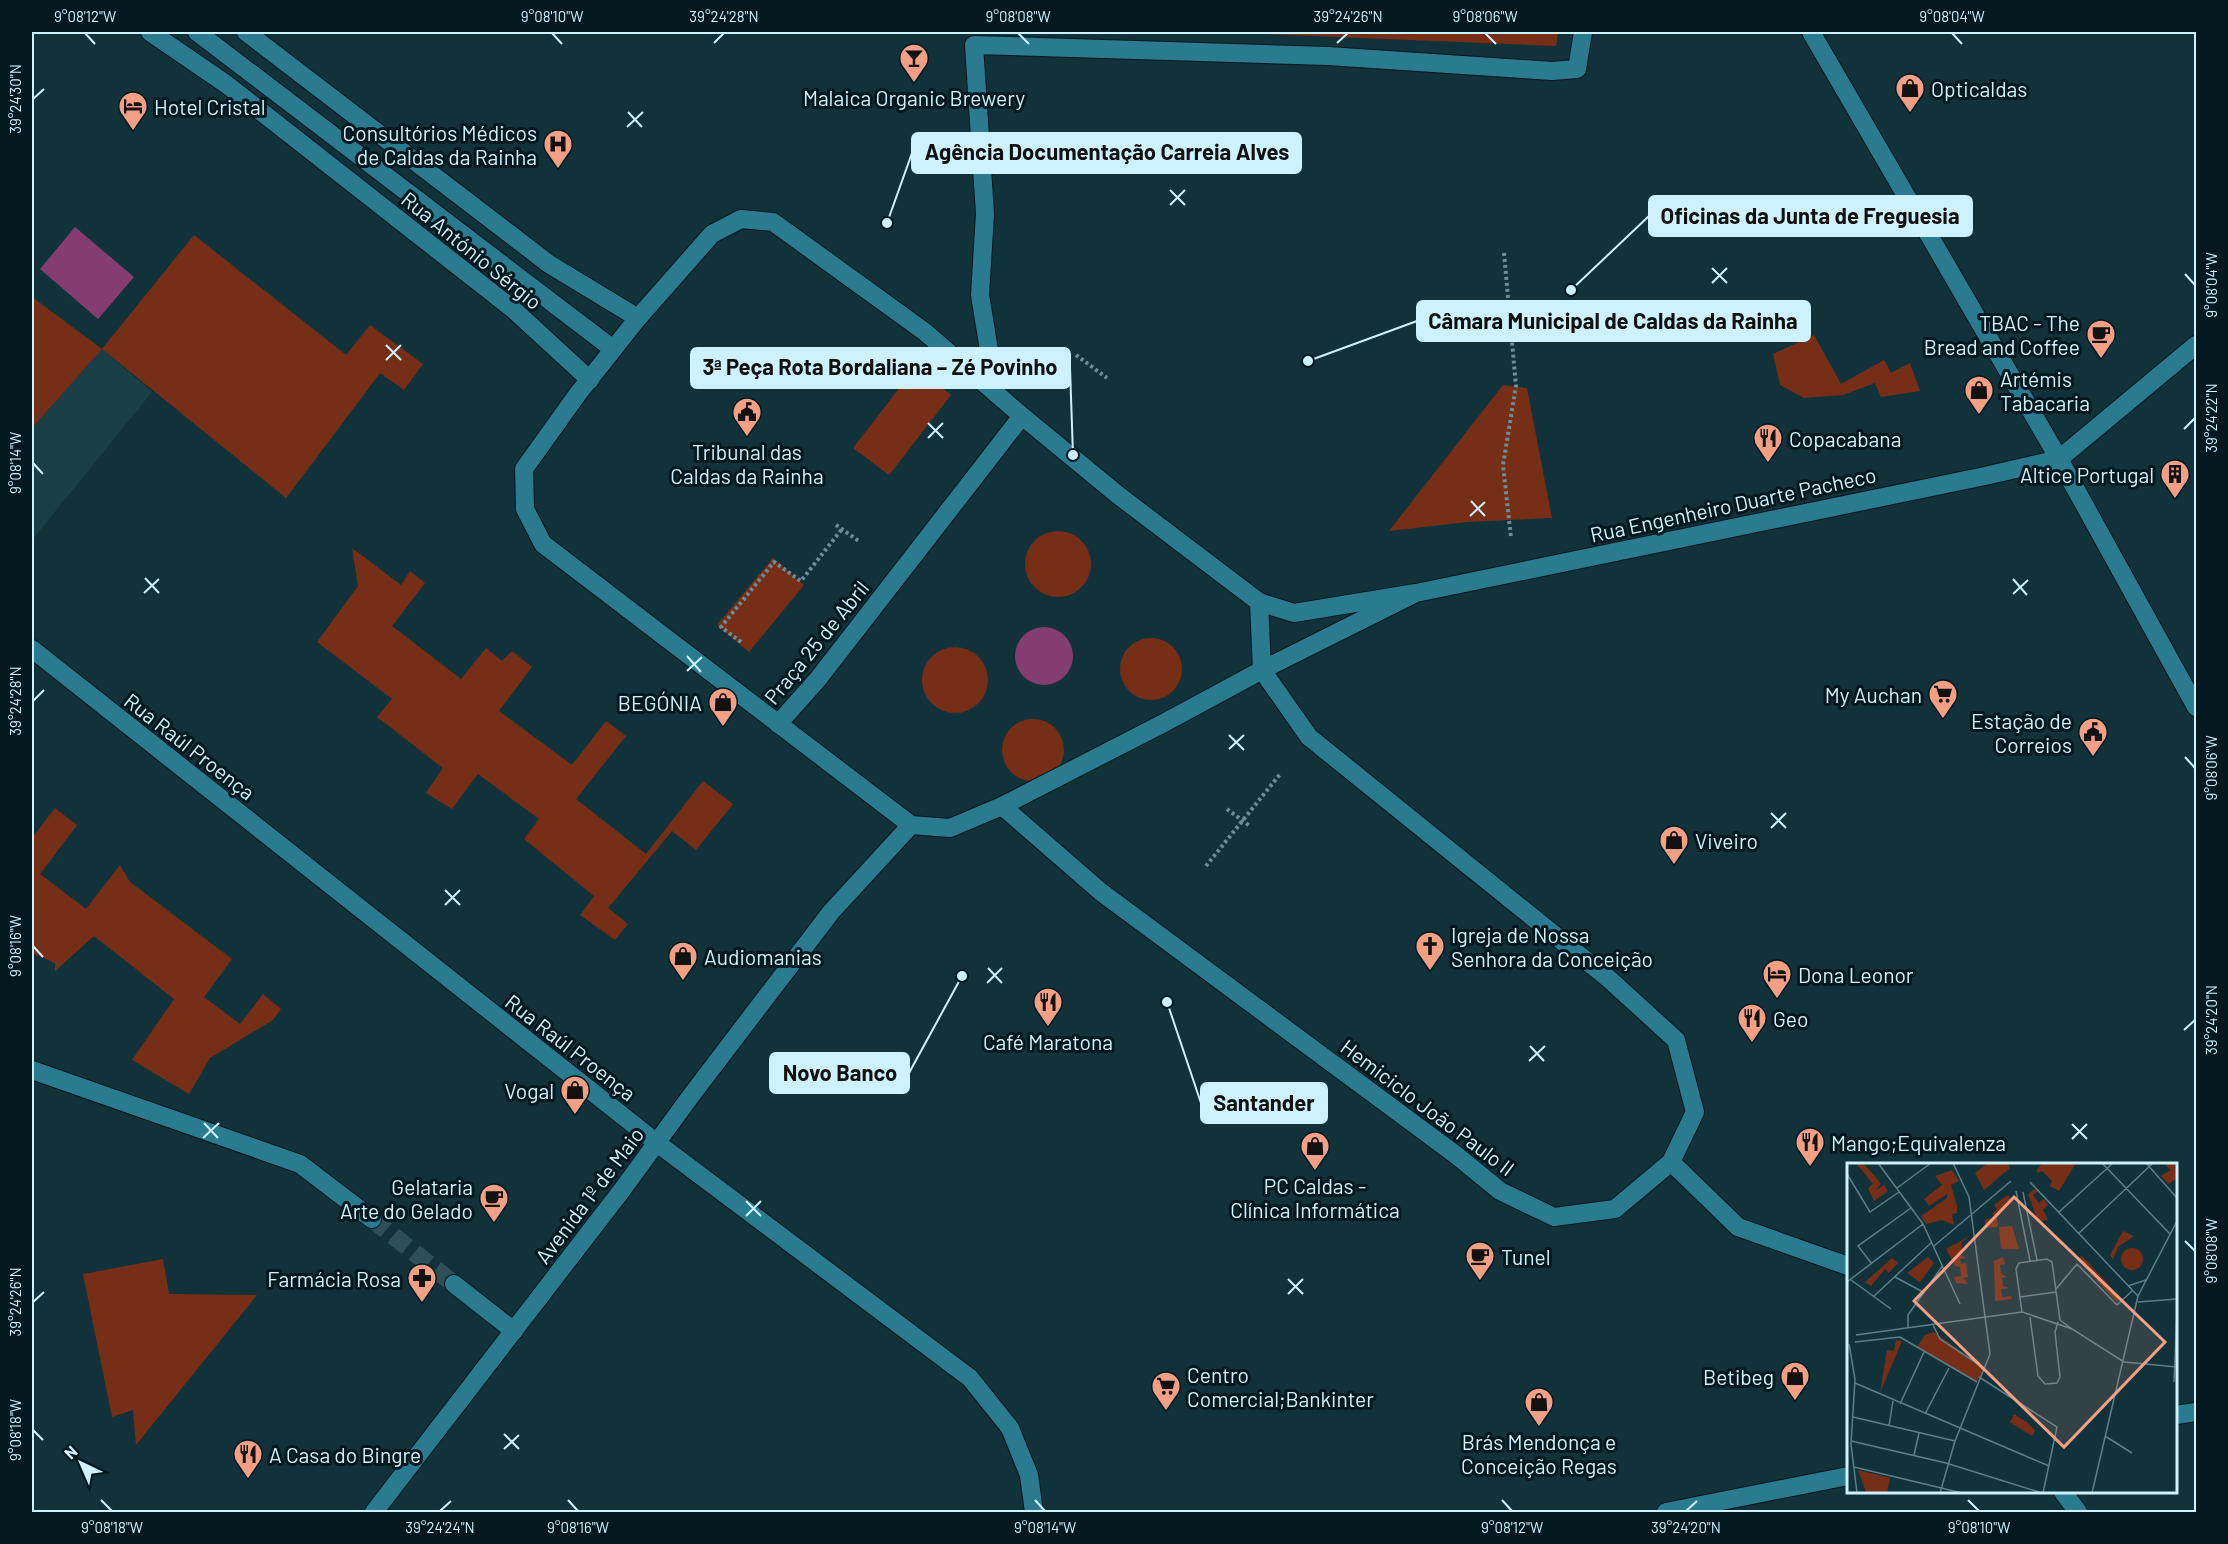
<svg xmlns="http://www.w3.org/2000/svg" width="2228" height="1544" font-family="Barlow,sans-serif">
  <style>
    .built { fill: #1a3f49 }
    .green { fill: #762f16 }
    .water { fill: #853d71 }
    .lines { fill: none; stroke-linecap: round; stroke-linejoin: round }
    .street-tunnel { stroke: #2d4f58; stroke-width: 18; stroke-dasharray: 18 9; stroke-linecap: butt }
    .street-casing { stroke: #0a171c; stroke-width: 20 }
    .path { stroke: #6b8e98; stroke-width: 4; stroke-dasharray: 3 3; stroke-linecap: butt }
    .street { stroke: #2a7b90; stroke-width: 18 }
    .ticks { fill: none; stroke: #cdf2fe; stroke-width: 2 }
    .labels { text-anchor: middle; dominant-baseline: central; stroke-width: 6; stroke-linejoin: round; paint-order: stroke }
    .poi-label { font-size: 21px; fill: #cdf2fe; stroke: #03181f; text-anchor: start }
    .street-label { font-size: 21px; fill: #cdf2fe; stroke: #03181f }
    .inset-road { fill: none; stroke: #5c7f89; stroke-width: 1.5 }
    .view { fill: #f39f83; fill-opacity: 0.15; stroke: #f39f83; stroke-width: 3 }
    .inset-edge { fill: none; stroke: #cdf2fe; stroke-width: 3 }
    .leader { fill: none; stroke: #cdf2fe; stroke-width: 2 }
    .callout-dot { fill: #cdf2fe; stroke: #03181f; stroke-width: 2 }
    .callout { fill: #cdf2fe; stroke: #cdf2fe; stroke-width: 2 }
    .callout-label { font-size: 22px; text-anchor: middle; font-weight: bold; fill: #111 }
    .neatline { fill: none; stroke: #cdf2fe; stroke-width: 2 }
    .ticks-label { font-size: 15px; text-anchor: middle; fill: #cdf2fe }
  </style>
  <rect width="100%" height="100%" fill="#11323b"/>
  <polygon class="built" points="102,349 152,392 32,540 32,428"/>
  <g class="green">
    <polygon points="1217,32 1558,32 1556,46"/>
    <polygon points="194,235 346,355 370,325 423,364 404,390 380,373 286,498 102,349 32,428 32,297 102,349"/>
    <polygon points="1814,335 1841,384 1884,360 1891,373 1910,363 1920,391 1881,397 1875,383 1843,395 1804,398 1780,385 1773,354"/>
    <polygon points="915,368 951,395 889,475 853,448"/>
    <polygon points="1503,385 1527,388 1552,518 1468,522 1389,531"/>
    <circle cx="1058" cy="564" r="33"/>
    <polygon points="352,548 401,585 410,571 425,583 392,626 461,679 486,648 502,661 512,651 532,667 499,711 572,765 606,721 626,736 576,799 646,854 703,781 733,804 696,850 672,831 608,908 628,924 615,940 580,915 594,896 524,839 539,819 478,774 452,809 426,793 443,768 377,717 392,699 317,642 358,586"/>
    <polygon points="773,558 804,585 749,652 717,625"/>
    <circle cx="1151" cy="669" r="31"/>
    <circle cx="955" cy="680" r="33"/>
    <circle cx="1033" cy="750" r="31"/>
    <polygon points="55,808 77,825 40,874 86,909 120,865 130,882 232,959 204,997 240,1024 263,994 281,1009 273,1020 210,1058 189,1094 132,1060 174,999 94,936 55,971 55,963 32,953 32,838"/>
    <polygon points="163,1259 169,1294 257,1295 136,1445 133,1410 112,1417 83,1274"/>
  </g>
  <g class="water">
    <polygon points="75,227 134,277 98,319 40,269"/>
    <circle cx="1044" cy="656" r="29"/>
  </g>
  <g class="lines">
    <polyline class="street-tunnel" points="372,1219 454,1284"/>
    <g class="street-casing">
      <g id="street">
        <polyline points="150,32 226,84 514,310 590,380"/>
        <polyline points="197,32 613,349"/>
        <polyline points="246,32 549,264 638,318"/>
        <polyline points="1811,32 2059,459 2196,707"/>
        <polyline points="996,393 980,295 985,214 974,45 1328,56 1552,71 1577,69 1583,32"/>
        <polyline points="1416,593 1262,670 1162,724 1002,806 950,828 911,825 543,544 525,509 524,469 577,395 638,318 712,234 741,219 773,222 925,332 1022,416 1118,495 1259,602 1294,613 1416,593 1985,476 2059,459 2196,345"/>
        <polyline points="32,649 657,1143 970,1378 1010,1428 1029,1475 1034,1512"/>
        <polyline points="778,724 818,679 1022,416"/>
        <polyline points="1002,806 1101,892 1456,1155 1500,1191 1554,1217 1615,1209 1671,1162 1695,1112 1676,1040 1609,979 1309,737 1262,670 1259,602"/>
        <polyline points="32,1070 300,1164 372,1219"/>
        <polyline points="1671,1162 1738,1227 1848,1266"/>
        <polyline points="454,1284 514,1331"/>
        <polyline points="2176,1415 2196,1412"/>
        <polyline points="2063,1492 2078,1512"/>
        <polyline points="374,1512 622,1190 693,1093 831,912 911,825"/>
        <polyline points="1666,1512 1848,1476"/>
      </g>
    </g>
    <g class="path">
      <polyline points="1504,253 1516,386 1503,465 1511,538"/>
      <polyline points="1076,355 1107,378"/>
      <polyline points="836,525 860,542"/>
      <polyline points="741,642 721,627 774,562 801,581 842,529"/>
      <polyline points="1227,809 1250,826"/>
      <polyline points="1206,866 1281,773"/>
    </g>
    <use href="#street" class="street"/>
  </g>
  <path class="ticks" d="M85,33l10,11M552,33l10,11M1018,33l11,11M1485,33l11,11M1952,33l10,11M714,43l10,-10M1337,43l11,-10M33,99l11,-10M628,112l14,15M627,127l16,-15M1170,190l15,15M1170,205l15,-15M1712,268l15,15M2185,274l10,11M1712,283l15,-15M386,345l15,15M386,360l15,-15M928,423l15,15M2184,429l11,-11M928,438l15,-15M33,463l10,11M1471,501l14,15M1470,516l15,-14M145,578l14,15M2013,579l14,16M144,593l15,-14M2013,594l15,-14M687,656l14,16M687,671l15,-14M33,701l11,-11M1229,735l15,15M1229,749l15,-14M2185,757l10,11M1771,813l15,15M1771,828l15,-15M445,890l15,15M445,905l15,-15M33,946l10,11M988,968l14,15M987,983l15,-15M2184,1030l11,-10M1530,1046l14,15M1529,1061l16,-15M204,1123l14,15M2072,1124l15,15M203,1138l16,-15M2072,1139l15,-15M746,1201l15,15M746,1216l15,-15M2185,1241l10,10M1288,1279l15,15M1288,1294l15,-15M33,1302l11,-10M33,1430l10,10M504,1434l15,15M504,1449l15,-14M101,1500l11,11M568,1500l10,11M1035,1500l10,11M1502,1500l10,11M1968,1500l11,11M440,1511l11,-10M1686,1511l11,-10"/>
  <defs>
    <g id="bar-pin" transform="scale(1.5)"><path d="M0 17L-7.5 6A9.5 9.5 0 1 1 7.5 6Z" fill="#f39f83" stroke="#03181f"/><path d="M-6-5H6L.8 .8V4.5H3.5V6h-7V4.5H-.8V.8Z" fill="#111"/></g>
    <g id="shop-pin" transform="scale(1.5)"><path d="M0 17L-7.5 6A9.5 9.5 0 1 1 7.5 6Z" fill="#f39f83" stroke="#03181f"/><path d="M-5-2.5h2.3a2.7 3.5 0 0 1 5.4 0H5L5.5 6h-11ZM-1.5-2.5h3a1.5 2.3 0 0 0-3 0Z" fill="#111"/></g>
    <g id="hotel-pin" transform="scale(1.5)"><path d="M0 17L-7.5 6A9.5 9.5 0 1 1 7.5 6Z" fill="#f39f83" stroke="#03181f"/><path d="M-6-4.5h1.5V1H6V5H4.5V3h-9V5H-6ZM-4 0a1.8 1.8 0 1 1 3.6 0ZM.5 0V-2.5h3Q6-2.5 6 0Z" fill="#111"/></g>
    <g id="hospital-pin" transform="scale(1.5)"><path d="M0 17L-7.5 6A9.5 9.5 0 1 1 7.5 6Z" fill="#f39f83" stroke="#03181f"/><path d="M-5-5h3v3.5h4V-5h3V5h-3V1.5h-4V5h-3Z" fill="#111"/></g>
    <g id="cafe-pin" transform="scale(1.5)"><path d="M0 17L-7.5 6A9.5 9.5 0 1 1 7.5 6Z" fill="#f39f83" stroke="#03181f"/><path d="M-5.5-4.5H6V0H3Q3 3.5 0 3.5H-2.5Q-5.5 3.5-5.5 0ZM3-3.2v2h1.7v-2ZM-6 4.5H4V6H-6Z" fill="#111"/></g>
    <g id="civic-pin" transform="scale(1.5)"><path d="M0 17L-7.5 6A9.5 9.5 0 1 1 7.5 6Z" fill="#f39f83" stroke="#03181f"/><path d="M-.6-6.5H3V-4.5H.6V-3L4-1V1h2V6H-6V1h2V-1L-.6-3ZM-1.2 2.5V6h2.4V2.5Z" fill="#111"/></g>
    <g id="restaurant-pin" transform="scale(1.5)"><path d="M0 17L-7.5 6A9.5 9.5 0 1 1 7.5 6Z" fill="#f39f83" stroke="#03181f"/><path d="M-5-6h1v4h1v-4h1v4h1v-4h1v5L-1.5 .5V6h-2V.5L-5-1ZM5-6V6H3V1.5H1.5Q1.5-4 5-6Z" fill="#111"/></g>
    <g id="building-pin" transform="scale(1.5)"><path d="M0 17L-7.5 6A9.5 9.5 0 1 1 7.5 6Z" fill="#f39f83" stroke="#03181f"/><path d="M-4-6H4V6H1V3H-1V6H-4ZM-2.5-4.3h1.7v1.8h-1.7ZM.8-4.3h1.7v1.8H.8ZM-2.5-1h1.7V.8h-1.7ZM.8-1h1.7V.8H.8Z" fill="#111"/></g>
    <g id="supermarket-pin" transform="scale(1.5)"><path d="M0 17L-7.5 6A9.5 9.5 0 1 1 7.5 6Z" fill="#f39f83" stroke="#03181f"/><path d="M-6-5.5h2.5l.6 2H6L4.5 2H-2.5L-4.4-4H-6ZM-1.5 3.2a1.3 1.3 0 1 0 .1 0ZM3 3.2a1.3 1.3 0 1 0 .1 0Z" fill="#111"/></g>
    <g id="church-pin" transform="scale(1.5)"><path d="M0 17L-7.5 6A9.5 9.5 0 1 1 7.5 6Z" fill="#f39f83" stroke="#03181f"/><path d="M-1.2-6h2.4v3.5h3.3v2.4h-3.3V6h-2.4V-.1h-3.3v-2.4h3.3Z" fill="#111"/></g>
    <g id="pharmacy-pin" transform="scale(1.5)"><path d="M0 17L-7.5 6A9.5 9.5 0 1 1 7.5 6Z" fill="#f39f83" stroke="#03181f"/><path d="M-2-6h4v4h4v4h-4v4h-4v-4h-4v-4h4Z" fill="#111"/></g>
  </defs>
  <g fill-rule="evenodd">
    <use href="#bar-pin" x="914" y="58"/>
    <use href="#shop-pin" x="1910" y="88"/>
    <use href="#hotel-pin" x="133" y="106"/>
    <use href="#hospital-pin" x="558" y="144"/>
    <use href="#cafe-pin" x="2101" y="334"/>
    <use href="#shop-pin" x="1979" y="390"/>
    <use href="#civic-pin" x="747" y="412"/>
    <use href="#restaurant-pin" x="1768" y="438"/>
    <use href="#building-pin" x="2175" y="474"/>
    <use href="#supermarket-pin" x="1943" y="694"/>
    <use href="#shop-pin" x="723" y="702"/>
    <use href="#civic-pin" x="2093" y="732"/>
    <use href="#shop-pin" x="1674" y="840"/>
    <use href="#church-pin" x="1430" y="946"/>
    <use href="#shop-pin" x="683" y="956"/>
    <use href="#hotel-pin" x="1777" y="974"/>
    <use href="#restaurant-pin" x="1048" y="1002"/>
    <use href="#restaurant-pin" x="1752" y="1018"/>
    <use href="#shop-pin" x="575" y="1090"/>
    <use href="#restaurant-pin" x="1810" y="1142"/>
    <use href="#shop-pin" x="1315" y="1146"/>
    <use href="#cafe-pin" x="494" y="1198"/>
    <use href="#cafe-pin" x="1480" y="1256"/>
    <use href="#pharmacy-pin" x="422" y="1278"/>
    <use href="#shop-pin" x="1795" y="1376"/>
    <use href="#supermarket-pin" x="1166" y="1386"/>
    <use href="#shop-pin" x="1539" y="1402"/>
    <use href="#restaurant-pin" x="248" y="1454"/>
  </g>
  <g class="labels">
    <g class="poi-label">
      <text x="1931" y="88">Opticaldas</text>
      <text x="914" y="97" text-anchor="middle">Malaica Organic Brewery</text>
      <text x="154" y="106">Hotel Cristal</text>
      <text x="537" y="132" text-anchor="end">Consultórios Médicos<tspan x="537" dy="24">de Caldas da Rainha</tspan></text>
      <text x="2080" y="322" text-anchor="end">TBAC - The<tspan x="2080" dy="24">Bread and Coffee</tspan></text>
      <text x="2000" y="378">Artémis<tspan x="2000" dy="24">Tabacaria</tspan></text>
      <text x="1789" y="438">Copacabana</text>
      <text x="747" y="451" text-anchor="middle">Tribunal das<tspan x="747" dy="24">Caldas da Rainha</tspan></text>
      <text x="2154" y="474" text-anchor="end">Altice Portugal</text>
      <text x="1922" y="694" text-anchor="end">My Auchan</text>
      <text x="702" y="702" text-anchor="end">BEGÓNIA</text>
      <text x="2072" y="720" text-anchor="end">Estação de<tspan x="2072" dy="24">Correios</tspan></text>
      <text x="1695" y="840">Viveiro</text>
      <text x="1451" y="934">Igreja de Nossa<tspan x="1451" dy="24">Senhora da Conceição</tspan></text>
      <text x="704" y="956">Audiomanias</text>
      <text x="1798" y="974">Dona Leonor</text>
      <text x="1773" y="1018">Geo</text>
      <text x="1048" y="1041" text-anchor="middle">Café Maratona</text>
      <text x="554" y="1090" text-anchor="end">Vogal</text>
      <text x="1831" y="1142">Mango;Equivalenza</text>
      <text x="1315" y="1185" text-anchor="middle">PC Caldas -<tspan x="1315" dy="24">Clínica Informática</tspan></text>
      <text x="473" y="1186" text-anchor="end">Gelataria<tspan x="473" dy="24">Arte do Gelado</tspan></text>
      <text x="1501" y="1256">Tunel</text>
      <text x="401" y="1278" text-anchor="end">Farmácia Rosa</text>
      <text x="1187" y="1374">Centro<tspan x="1187" dy="24">Comercial;Bankinter</tspan></text>
      <text x="1774" y="1376" text-anchor="end">Betibeg</text>
      <text x="1539" y="1441" text-anchor="middle">Brás Mendonça e<tspan x="1539" dy="24">Conceição Regas</tspan></text>
      <text x="269" y="1454">A Casa do Bingre</text>
    </g>
    <g class="street-label">
      <text transform="translate(472 250) rotate(39)">Rua António Sérgio</text>
      <text transform="translate(1733 504) rotate(-12)">Rua Engenheiro Duarte Pacheco</text>
      <text transform="translate(816 642) rotate(-51)">Praça 25 de Abril</text>
      <text transform="translate(190 746) rotate(38)">Rua Raúl Proença</text>
      <text transform="translate(571 1047) rotate(38)">Rua Raúl Proença</text>
      <text transform="translate(1428 1107) rotate(37)">Hemiciclo João Paulo II</text>
      <text transform="translate(589 1195) rotate(-53)">Avenida 1º de Maio</text>
    </g>
  </g>
  <g transform="translate(1847 1163)">
    <rect width="330" height="330" fill="#11323b"/>
    <path d="M9,0h7l11,12 7,9 -5,6 8,-5 4,6 -14,10 -6,-13 5,-4zM141,0h20l2,5 -26,22 -9,-17zM196,0h33l-17,28 -9,-5 2,-5 -10,-10 -4,2 -2,-3zM317,0h13v15l-8,6 -8,-8 9,-6zM105,7l7,11 -8,4 6,21v7l-5,1 2,11 -12,-5 -16,4 -5,-8 26,-18v-4l-18,12 -5,-7 18,-14 -7,-9zM188,26l3,2 -5,4 6,8 5,-4 4,6 -5,5 5,10 -10,1 -10,-27zM161,32l5,6 -16,16 1,10 14,-1 7,23h-18l-2,-22 -14,1v-8l12,-3 -5,-3 5,-5 -3,-4zM276,68l11,5 -16,11 -5,13 -3,-5zM123,73l-8,6 -1,13 5,3 -6,1 1,5 5,-1 2,14 -5,1 5,6 -12,-1 -2,-6 7,-1 -1,-9 -5,-1 -9,-17zM274 96a11 11 0 1 1 22 0a11 11 0 1 1-22 0ZM235,93l39,42 -4,4 -39,-42zM81,94l6,6 -14,19 -13,-9zM156,94l2,7 -5,1 1,8 6,4 -5,1 1,8 6,2 -8,1 1,8 9,-1 1,3 -17,2 -1,-40zM45,95l6,5 -9,10 -4,-4 -14,17 -6,-4zM87,169l50,36 -7,14 -60,-35 8,-12zM49,177l6,1 -22,52 7,-43 7,1zM167,251l15,10 6,7 -3,5 -22,-14zM11,307l32,8 -3,15 -21,-1z" fill="#762f16"/>
    <path class="inset-road" d="M31,0l45,61 37,80M255,0l68,71M299,0l31,35M0,11l23,38 29,-20M183,19l108,114M50,25l34,-25M169,28l14,70M176,29l14,68M212,49l54,-49M231,71l75,-71M87,83l77,-65M25,101l-14,-18 53,-38M48,114l28,15M4,117l40,29M0,119l76,-58M281,123l18,-6M209,126l21,-25 40,41 16,-15M291,133l39,-75M26,134l59,-55M173,134l36,-5M291,139l39,-3M183,154l8,59 7,8 12,-1 3,-6 -5,-45 3,-10M86,162l7,14 44,29M61,165v-13l35,-50M225,166l-50,-17 -6,-43 3,-6 28,-4 5,3 8,58 12,9 52,33 53,5M9,172l166,-23M8,179l45,-5 77,45M2,181l6,35 -4,65 6,49M132,214l78,50 -14,66M327,219l3,-71M8,220l194,83M53,241l24,-52M78,251l24,-46M6,254l102,24M42,263l4,-25M258,273l27,17M4,278l95,22 96,30M67,292l5,-22M7,304l108,26M93,330l15,-52 35,-87 -21,-157 -16,-34M245,330l46,-197"/>
    <path class="view" d="M167,34l151,145 -101,105 -150,-146z"/>
    <rect width="330" height="330" class="inset-edge"/>
  </g>
  <path class="leader" d="M887 223L912 153M1571 290L1649 216M1308 361L1417 321M1073 455L1070 368M962 976L909 1073M1167 1002L1201 1103"/>
  <g class="callout-dot">
    <circle cx="887" cy="223" r="6"/>
    <circle cx="1571" cy="290" r="6"/>
    <circle cx="1308" cy="361" r="6"/>
    <circle cx="1073" cy="455" r="6"/>
    <circle cx="962" cy="976" r="6"/>
    <circle cx="1167" cy="1002" r="6"/>
  </g>
  <g class="callout">
    <rect x="912" y="133" width="389" height="40" rx="6"/>
    <rect x="1649" y="196" width="323" height="40" rx="6"/>
    <rect x="1417" y="301" width="393" height="40" rx="6"/>
    <rect x="691" y="348" width="379" height="40" rx="6"/>
    <rect x="770" y="1053" width="139" height="40" rx="6"/>
    <rect x="1201" y="1083" width="126" height="40" rx="6"/>
  </g>
  <g class="callout-label">
    <text x="1107" y="160">Agência Documentação Carreia Alves</text>
    <text x="1810" y="224">Oficinas da Junta de Freguesia</text>
    <text x="1613" y="329">Câmara Municipal de Caldas da Rainha</text>
    <text x="880" y="375">3ª Peça Rota Bordaliana – Zé Povinho</text>
    <text x="840" y="1081">Novo Banco</text>
    <text x="1264" y="1111">Santander</text>
  </g>
  <rect width="2228" height="1544" fill="none" stroke="#03181f" stroke-width="66"/>
  <g transform="translate(81 1463) rotate(316)" stroke="#03181f" stroke-width="4.5" paint-order="stroke">
  <path d="M0-4.5L10 22L0 15L-10 22Z" fill="#cdf2fe"/>
  <text y="-9" font-size="16" font-weight="bold" text-anchor="middle" fill="#cdf2fe">N</text>
  </g>
  <rect x="33" y="33" width="2162" height="1478" class="neatline"/>
  <g class="ticks-label">
    <text x="85" y="22">9°08'12"W</text>
    <text x="552" y="22">9°08'10"W</text>
    <text x="724" y="22">39°24'28"N</text>
    <text x="1018" y="22">9°08'08"W</text>
    <text x="1348" y="22">39°24'26"N</text>
    <text x="1485" y="22">9°08'06"W</text>
    <text x="1952" y="22">9°08'04"W</text>
    <text transform="translate(16 99) rotate(-90)" y="5">39°24'30"N</text>
    <text transform="translate(2212 285) rotate(-90)" y="5">9°08'04"W</text>
    <text transform="translate(2212 418) rotate(-90)" y="5">39°24'22"N</text>
    <text transform="translate(16 463) rotate(-90)" y="5">9°08'14"W</text>
    <text transform="translate(16 701) rotate(-90)" y="5">39°24'28"N</text>
    <text transform="translate(2212 768) rotate(-90)" y="5">9°08'06"W</text>
    <text transform="translate(16 946) rotate(-90)" y="5">9°08'16"W</text>
    <text transform="translate(2212 1020) rotate(-90)" y="5">39°24'20"N</text>
    <text transform="translate(2212 1251) rotate(-90)" y="5">9°08'08"W</text>
    <text transform="translate(16 1302) rotate(-90)" y="5">39°24'26"N</text>
    <text transform="translate(16 1430) rotate(-90)" y="5">9°08'18"W</text>
    <text x="112" y="1533">9°08'18"W</text>
    <text x="440" y="1533">39°24'24"N</text>
    <text x="578" y="1533">9°08'16"W</text>
    <text x="1045" y="1533">9°08'14"W</text>
    <text x="1512" y="1533">9°08'12"W</text>
    <text x="1686" y="1533">39°24'20"N</text>
    <text x="1979" y="1533">9°08'10"W</text>
  </g>
</svg>
